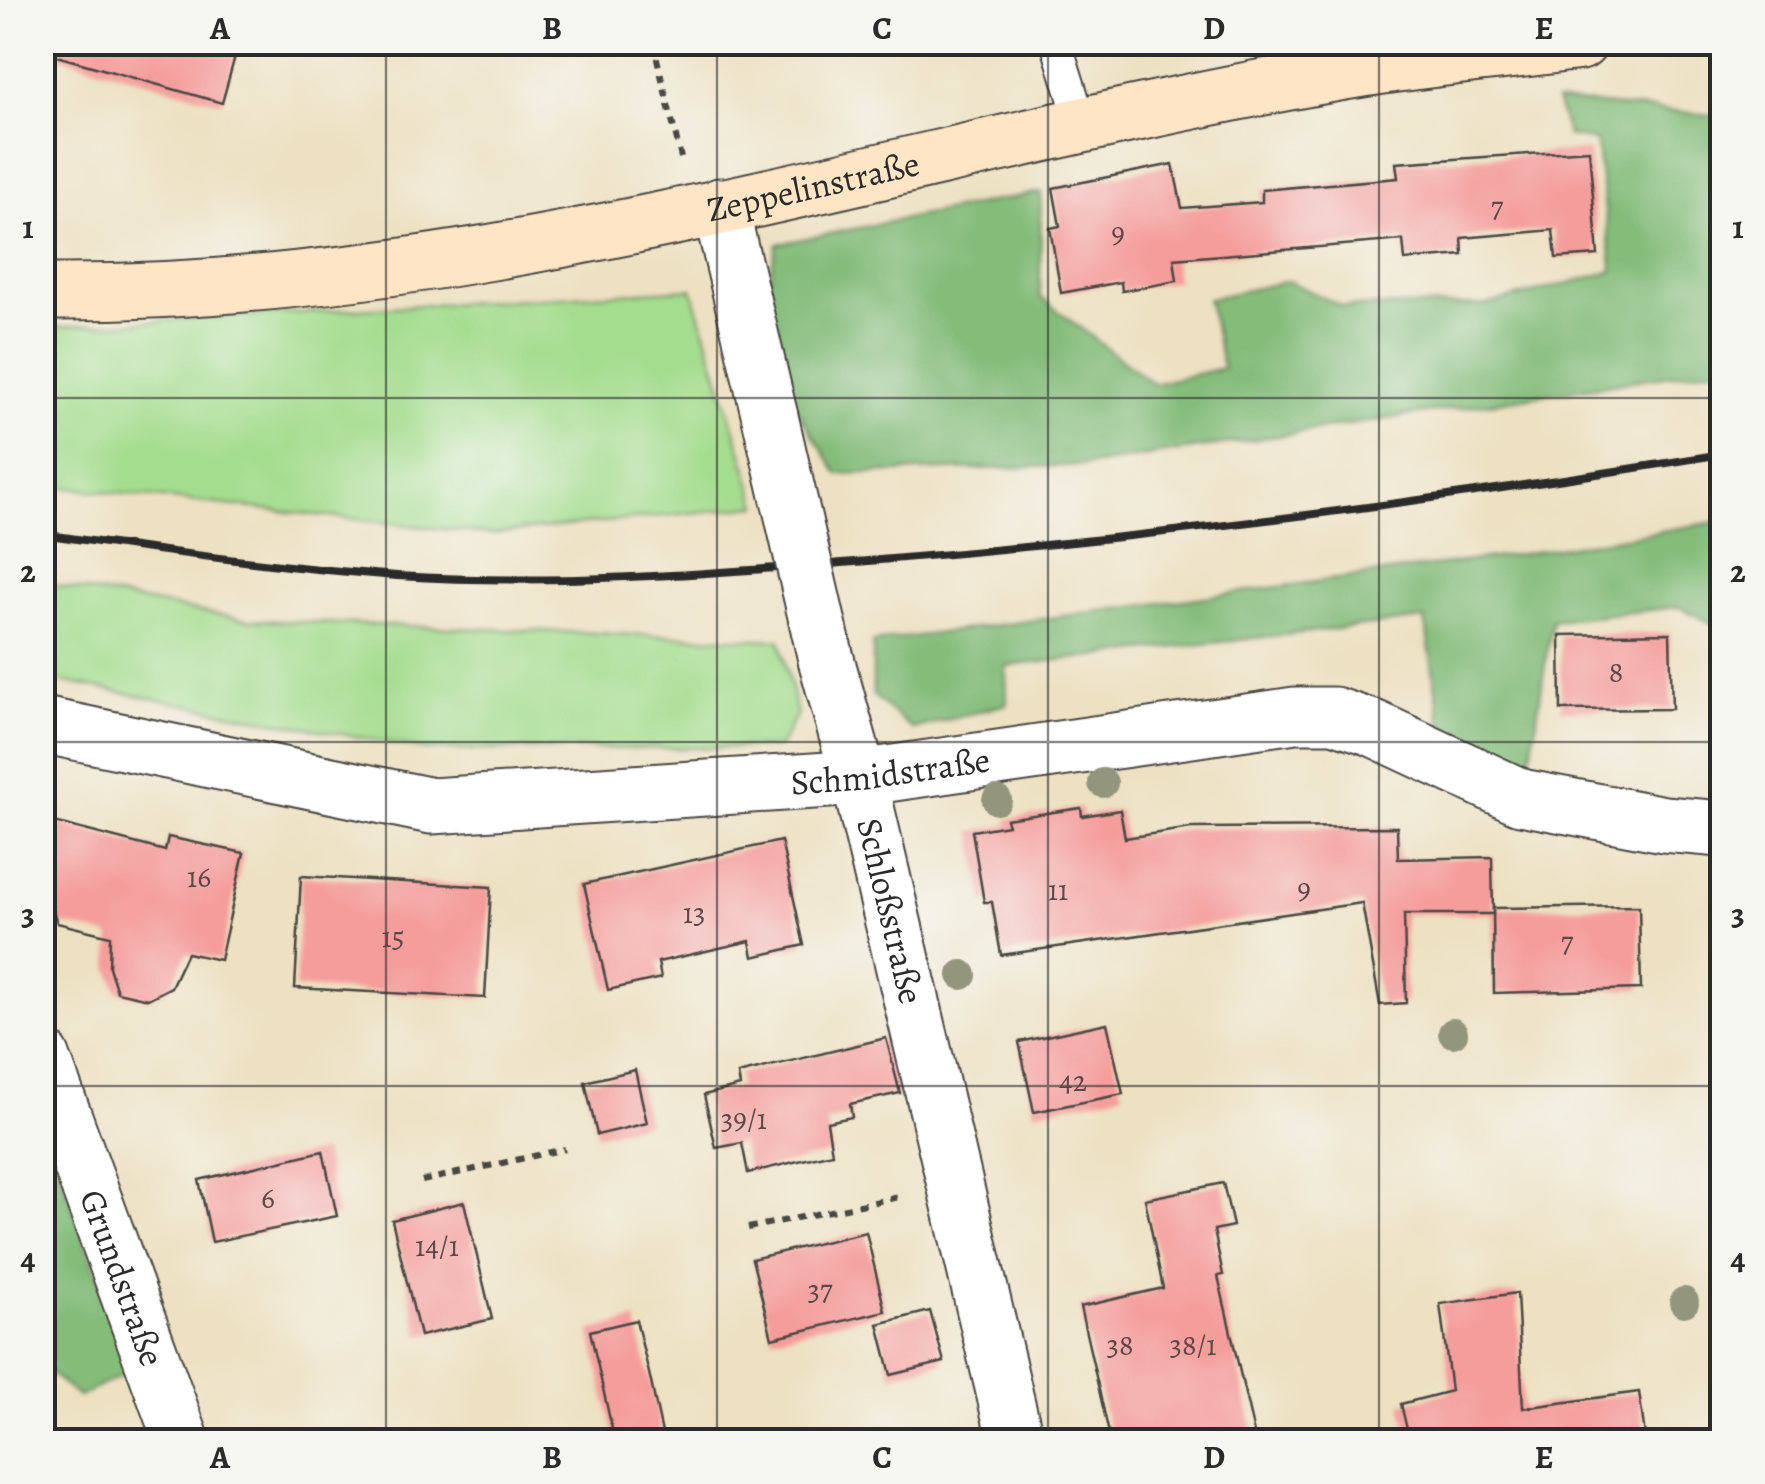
<svg xmlns="http://www.w3.org/2000/svg" width="1765" height="1484" font-family="Alegreya,serif">
  <style>
    .green { fill: #a5dd8f; stroke: #68845d; stroke-width: 2.5 }
    .forest { fill: #84bc7a; stroke: #587452; stroke-width: 2.5 }
    .building { fill: #f49d9b }
    .lines { fill: none; stroke-linecap: round; stroke-linejoin: round }
    .service-casing { stroke: #484642; stroke-width: 34 }
    .minor-casing { stroke: #484642; stroke-width: 59 }
    .secondary-casing { stroke: #484642; stroke-width: 59 }
    .path { stroke: #484642; stroke-width: 6; stroke-dasharray: 8 8; stroke-linecap: butt }
    .service { stroke: #fff; stroke-width: 30 }
    .minor { stroke: #fff; stroke-width: 55 }
    .secondary { stroke: #fde5c5; stroke-width: 55 }
    .rail { stroke: #2b2b2b; stroke-width: 8 }
    .minor-bridge-casing { stroke: #484642; stroke-width: 59; stroke-linecap: butt }
    .minor-bridge { stroke: #fff; stroke-width: 55 }
    .tree { fill: #93967d }
    .grid { fill: none; stroke: #2b2b2b; stroke-width: 2.5; stroke-opacity: 0.55 }
    .labels { text-anchor: middle; dominant-baseline: central; stroke-width: 9; stroke-linejoin: round; paint-order: stroke }
    .number-label { font-size: 30px; fill: #5d4847 }
    .street-label { font-size: 35px; fill: #2b2b2b; stroke: #f6f6f2 }
    .neatline { fill: none; stroke: #2b2b2b; stroke-width: 4 }
    .grid-label { font-size: 32px; text-anchor: middle; font-weight: bold; fill: #2b2b2b }
  </style>
  <rect width="100%" height="100%" fill="#f6f6f2"/>
  <filter id="ink" filterUnits="userSpaceOnUse"><feTurbulence type="fractalNoise" baseFrequency=".01" numOctaves="2"/><feDisplacementMap in="SourceGraphic" scale="20" xChannelSelector="R" yChannelSelector="G"/><feConvolveMatrix kernelMatrix="1 2 1 2 8 2 1 2 1" color-interpolation-filters="sRGB"/></filter>
  <filter id="wash" filterUnits="userSpaceOnUse"><feTurbulence type="fractalNoise" baseFrequency=".0048" numOctaves="4" result="noise"/><feDisplacementMap in="SourceGraphic" scale="40" xChannelSelector="R" yChannelSelector="G"/><feGaussianBlur stdDeviation="2.25" result="paint"/><feColorMatrix in="noise" values="0 0 0 0 0 0 0 0 0 0 0 0 0 0 0 0 0 1.4 0 .05"/><feComposite in="paint" operator="in"/></filter>
  <g filter="url(#wash)">
    <rect width="100%" height="100%" fill="#ede1c2"/>
    <g class="green">
      <polygon points="692,289 758,506 490,534 43,485 43,328"/>
      <polygon points="42,583 247,620 780,640 797,714 779,747 427,750 43,678"/>
    </g>
    <g class="forest">
      <polygon points="1556,101 1722,116 1722,367 1089,465 838,474 783,388 762,308 777,244 1041,192 1040,297 1153,384 1223,368 1208,299 1288,281 1343,307 1487,305 1613,271 1596,141 1568,136"/>
      <polygon points="1722,521 1722,628 1679,607 1552,620 1530,762 1442,727 1425,619 1006,666 1007,704 912,729 873,695 873,642 1515,555"/>
      <polygon points="42,1124 133,1370 78,1397 43,1367"/>
    </g>
    <g id="blocks">
      <g class="building">
        <polygon points="55,42 239,42 222,103 53,55"/>
        <polygon points="1589,150 1598,255 1556,258 1553,230 1462,238 1463,255 1405,260 1403,240 1174,259 1177,281 1122,291 1121,282 1061,293 1050,228 1060,226 1053,188 1173,164 1182,208 1262,202 1262,190 1398,178 1396,163"/>
        <polygon points="1670,633 1672,709 1561,710 1560,635"/>
        <polygon points="1081,808 1082,816 1120,810 1125,838 1191,828 1397,827 1398,859 1492,857 1493,914 1404,914 1406,1003 1380,1005 1362,903 1001,955 992,902 984,902 972,831 1008,825 1006,819"/>
        <polygon points="54,822 165,851 168,837 244,853 220,960 187,953 171,987 148,999 117,992 109,967 110,936 57,923 42,873"/>
        <polygon points="781,841 804,945 753,957 750,941 658,962 661,978 608,990 584,884"/>
        <polygon points="301,876 491,887 485,998 295,988"/>
        <polygon points="1639,906 1641,989 1494,993 1493,908"/>
        <polygon points="1107,1023 1123,1094 1034,1112 1019,1042"/>
        <polygon points="886,1038 900,1093 850,1104 852,1117 827,1122 832,1153 748,1173 742,1143 716,1148 704,1095 740,1086 738,1074"/>
        <polygon points="635,1070 647,1123 597,1135 585,1082"/>
        <polygon points="323,1151 337,1216 212,1242 199,1180"/>
        <polygon points="1223,1183 1233,1226 1214,1230 1223,1275 1218,1276 1256,1442 1111,1442 1080,1307 1163,1288 1145,1199"/>
        <polygon points="464,1202 492,1319 420,1336 392,1220"/>
        <polygon points="866,1232 885,1311 772,1338 752,1259"/>
        <polygon points="1517,1293 1523,1408 1639,1392 1646,1442 1479,1442 1478,1430 1410,1442 1401,1404 1451,1391 1440,1304"/>
        <polygon points="930,1311 944,1362 891,1375 878,1324"/>
        <polygon points="636,1320 649,1373 664,1442 615,1442 590,1331"/>
      </g>
    </g>
  </g>
  <g filter="url(#ink)">
    <use href="#blocks" fill-opacity="0" stroke="#484642" stroke-width="2.5"/>
    <g class="lines">
      <g class="service-casing">
        <polyline id="service" points="1056,42 1082,126"/>
      </g>
      <g class="minor-casing">
        <g id="minor">
          <polyline points="720,206 770,417"/>
          <path id="s1" d="M826,659l33,119 157,664"/>
          <path id="s2" d="M42,725l390,81 427,-28 436,-63h39l39,13 148,69 143,27 58,5"/>
          <path id="s3" d="M42,1057l140,385"/>
        </g>
      </g>
      <g class="secondary-casing">
        <g id="secondary">
          <path id="s4" d="M42,292c441,5 866,-143 1297,-219 79,-14 161,-20 241,-31"/>
        </g>
      </g>
      <g class="path">
        <polyline points="653,42 681,158"/>
        <polyline points="422,1181 565,1149"/>
        <polyline points="748,1228 904,1196"/>
      </g>
      <use href="#service" class="service"/>
      <use href="#minor" class="minor"/>
      <use href="#secondary" class="secondary"/>
      <path class="rail" d="M42,534c118,17 236,33 355,42 161,10 323,-3 483,-16 283,-23 563,-60 842,-106"/>
      <g class="minor-bridge-casing">
        <polyline id="minor-bridge" points="770,417 826,659"/>
      </g>
      <use href="#minor-bridge" class="minor-bridge"/>
    </g>
    <g class="tree">
      <circle cx="1103" cy="783" r="15"/>
      <circle cx="997" cy="800" r="15"/>
      <circle cx="962" cy="975" r="15"/>
      <circle cx="1453" cy="1033" r="15"/>
      <circle cx="1684" cy="1302" r="15"/>
    </g>
  </g>
  <path class="grid" d="M386,42v1400M717,42v1400M1048,42v1400M1379,42v1400M42,398h1680M42,742h1680M42,1086h1680"/>
  <g class="labels">
    <g class="number-label">
      <text x="1497" y="207">7</text>
      <text x="1118" y="233">9</text>
      <text x="1616" y="672">8</text>
      <text x="199" y="877">16</text>
      <text x="1304" y="889">9</text>
      <text x="1058" y="890">11</text>
      <text x="694" y="913">13</text>
      <text x="393" y="937">15</text>
      <text x="1567" y="942">7</text>
      <text x="1073" y="1081">42</text>
      <text x="744" y="1119">39/1</text>
      <text x="268" y="1198">6</text>
      <text x="437" y="1246">14/1</text>
      <text x="820" y="1290">37</text>
      <text x="1120" y="1345">38</text>
      <text x="1193" y="1345">38/1</text>
    </g>
    <g class="street-label">
      <text stroke="none"><textPath href="#s4" startOffset="780">Zeppelinstraße</textPath></text>
      <text stroke="none"><textPath href="#s2" startOffset="858">Schmidstraße</textPath></text>
      <text stroke="none"><textPath href="#s1" startOffset="260">Schloßstraße</textPath></text>
      <text stroke="none"><textPath href="#s3" startOffset="235">Grundstraße</textPath></text>
    </g>
  </g>
  <rect width="1765" height="1484" fill="none" stroke="#f6f6f2" stroke-width="110"/>
  <rect x="55" y="55" width="1655" height="1374" class="neatline"/>
  <g class="grid-label">
    <text x="220" y="39">A</text>
    <text x="552" y="39">B</text>
    <text x="882" y="39">C</text>
    <text x="1214" y="39">D</text>
    <text x="1544" y="39">E</text>
    <text x="28" y="238">1</text>
    <text x="1738" y="238">1</text>
    <text x="28" y="582">2</text>
    <text x="1738" y="582">2</text>
    <text x="28" y="925">3</text>
    <text x="1738" y="925">3</text>
    <text x="28" y="1269">4</text>
    <text x="1738" y="1269">4</text>
    <text x="220" y="1468">A</text>
    <text x="552" y="1468">B</text>
    <text x="882" y="1468">C</text>
    <text x="1214" y="1468">D</text>
    <text x="1544" y="1468">E</text>
  </g>
</svg>
